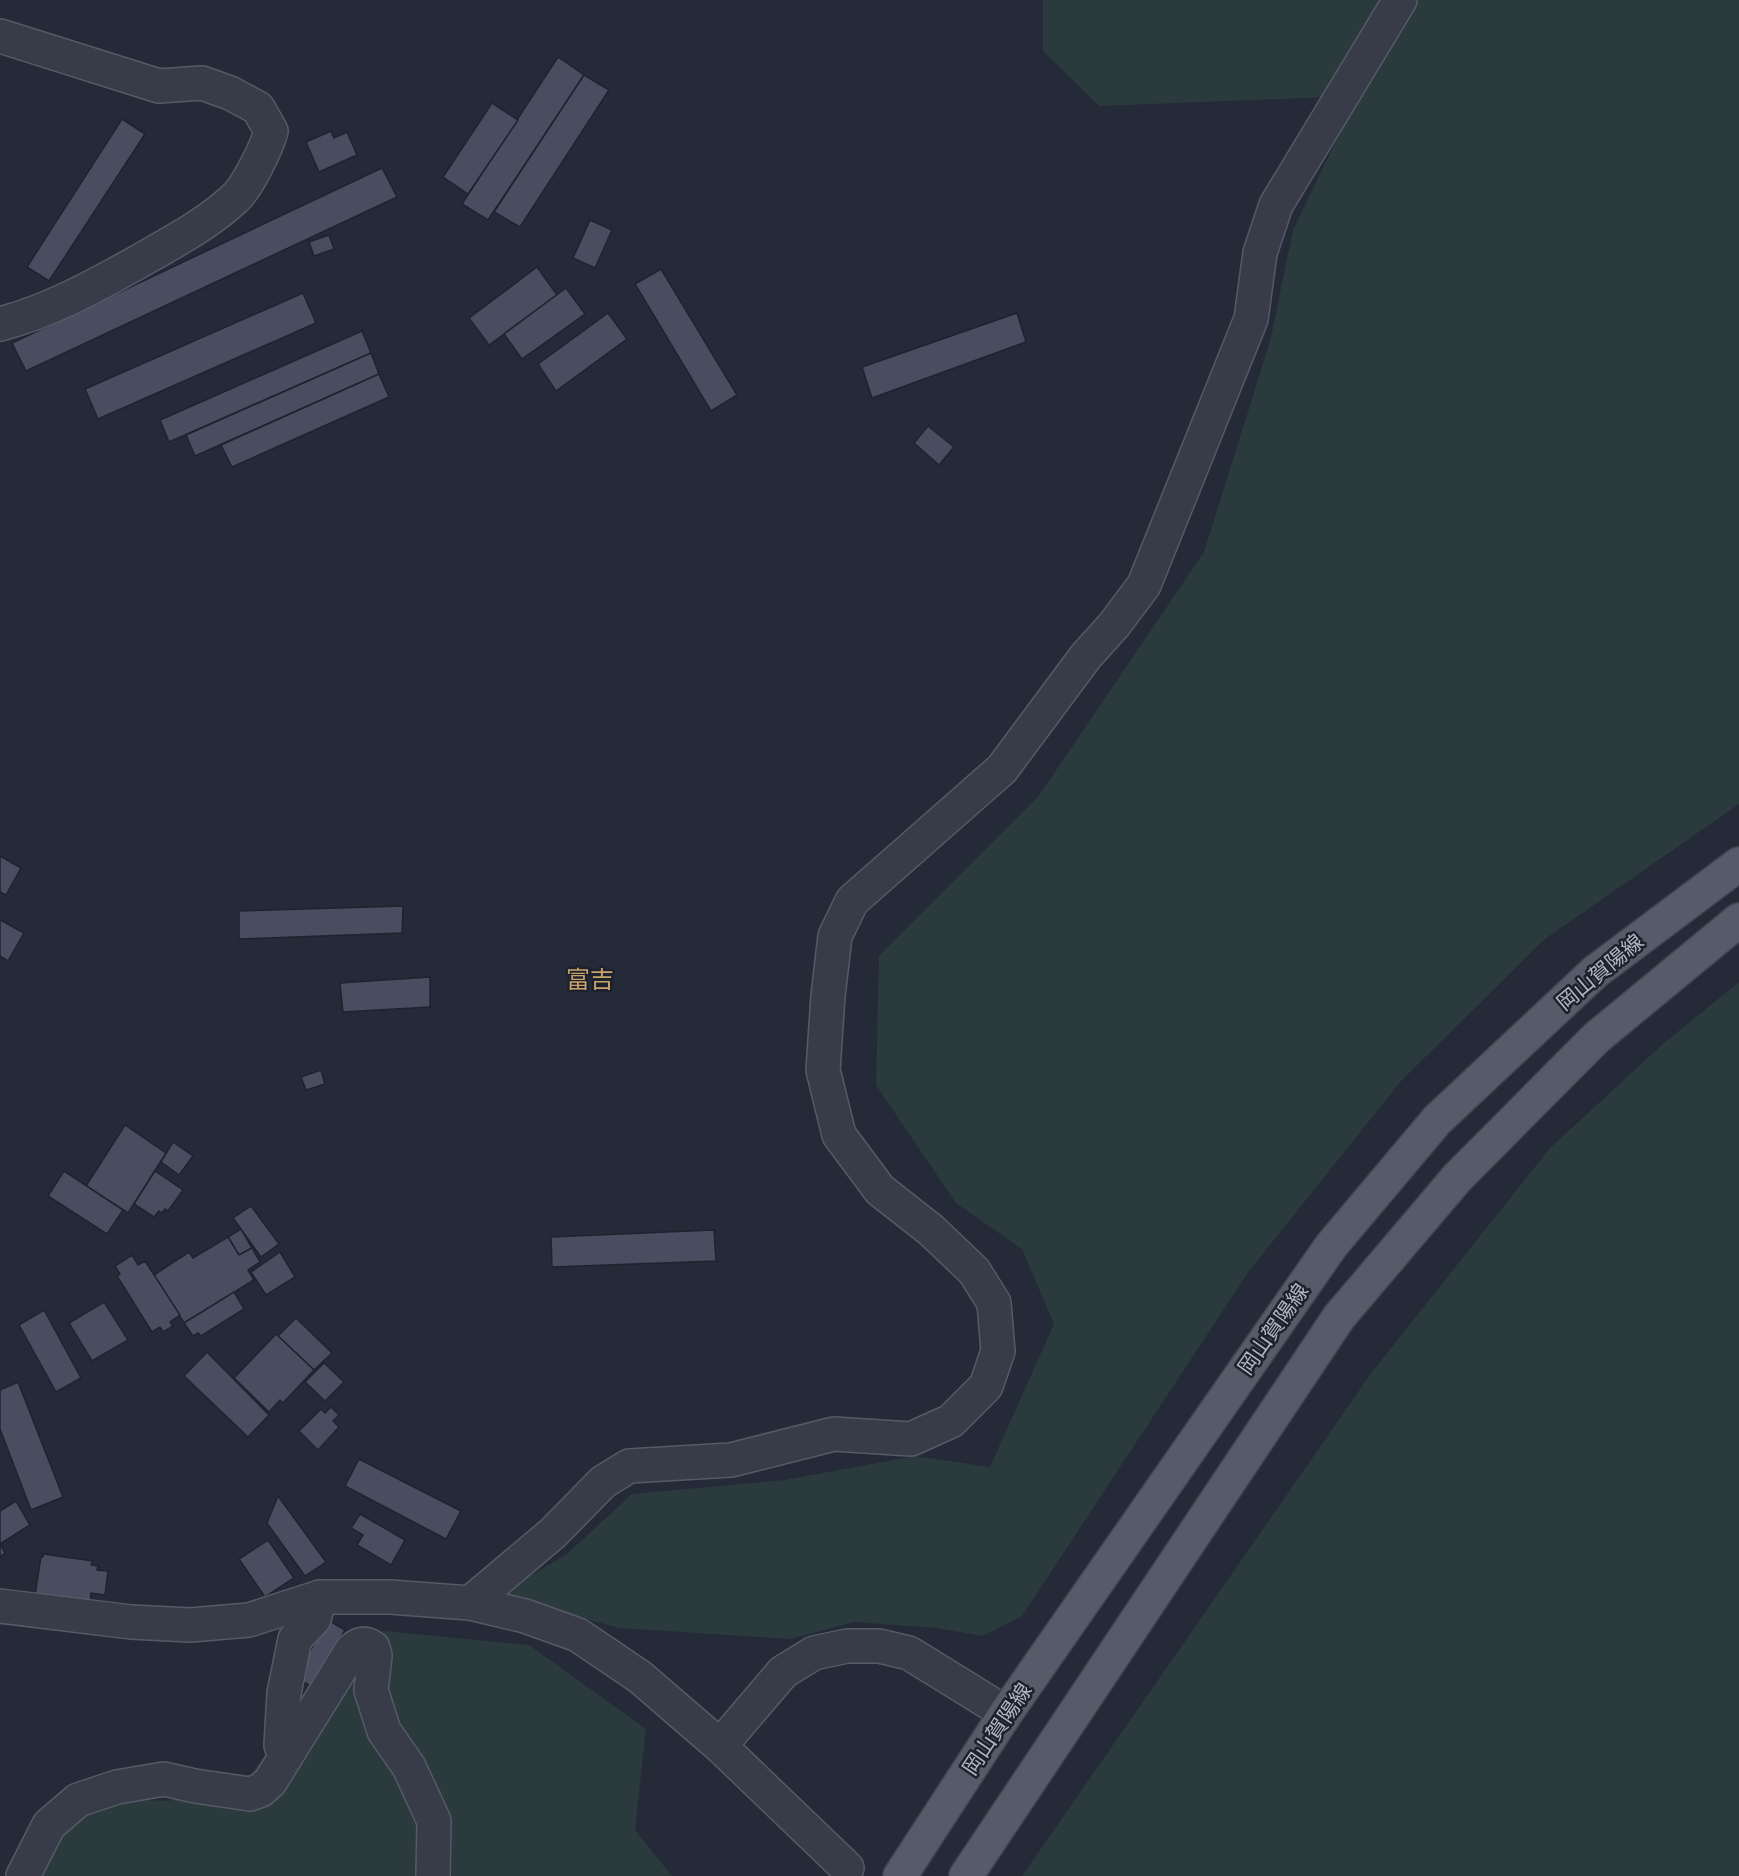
<svg xmlns="http://www.w3.org/2000/svg" width="1739" height="1876" font-family="'PT Sans','Noto Sans JP',sans-serif">
  <style>
    .green { fill: #2b3a3d }
    .building { fill: #494d5f; stroke: #1f2330; stroke-width: 1.5 }
    .lines { fill: none; stroke-linecap: round; stroke-linejoin: round }
    .minor-casing { stroke: #565a67; stroke-width: 36 }
    .major-casing { stroke: #414552; stroke-width: 36 }
    .minor { stroke: #383c49; stroke-width: 33 }
    .major { stroke: #565b69; stroke-width: 33 }
    .labels { text-anchor: middle; dominant-baseline: central; stroke-width: 5; stroke-linejoin: round; paint-order: stroke }
    .street-label { font-size: 21px; fill: #b3b7c5; stroke: #1d212e }
    .quarter-label { font-size: 24px; fill: #c8a46b; stroke: #1d212e }
  </style>
  <rect width="100%" height="100%" fill="#252a38"/>
  <g class="green">
    <polygon points="1043,0 1739,0 1739,804 1545,939 1401,1081 1249,1271 1022,1616 983,1636 937,1628 854,1622 790,1639 619,1628 499,1595 567,1554 632,1494 785,1480 915,1456 990,1467 1054,1324 1022,1249 956,1203 876,1085 879,956 1038,797 1204,552 1271,338 1293,230 1358,96 1099,106 1043,51"/>
    <polygon points="1739,982 1739,1876 1022,1876 1372,1372 1550,1148 1664,1043"/>
    <polygon points="353,1628 529,1645 646,1729 635,1830 672,1876 24,1876 34,1849 103,1798 168,1801 243,1786"/>
  </g>
  <g class="building">
    <polygon points="558,57 584,75 488,220 462,204"/>
    <polygon points="584,75 609,90 520,227 494,212"/>
    <polygon points="492,103 518,120 468,194 443,177"/>
    <polygon points="122,119 145,134 49,281 27,267"/>
    <polygon points="331,131 334,138 347,132 357,155 319,172 306,142"/>
    <polygon points="382,168 397,197 26,371 12,343"/>
    <polygon points="590,220 612,230 595,268 573,258"/>
    <polygon points="329,235 334,249 314,256 309,242"/>
    <polygon points="537,267 557,295 489,345 469,318"/>
    <polygon points="661,269 737,395 711,411 635,284"/>
    <polygon points="566,288 585,314 522,359 504,334"/>
    <polygon points="303,293 316,323 98,419 85,389"/>
    <polygon points="608,313 627,339 556,391 538,364"/>
    <polygon points="1017,313 1026,342 872,398 862,367"/>
    <polygon points="362,331 371,353 169,442 160,420"/>
    <polygon points="371,353 379,374 195,456 186,435"/>
    <polygon points="379,374 389,397 232,467 221,445"/>
    <polygon points="928,426 954,447 939,465 914,443"/>
    <polygon points="0,856 21,868 6,895 0,892"/>
    <polygon points="403,906 402,933 239,939 239,911"/>
    <polygon points="0,920 24,933 8,961 0,956"/>
    <polygon points="430,977 430,1007 343,1012 340,983"/>
    <polygon points="321,1070 325,1084 306,1090 301,1077"/>
    <polygon points="125,1125 166,1153 128,1213 86,1186"/>
    <polygon points="173,1142 193,1156 179,1175 161,1162"/>
    <polygon points="64,1171 123,1210 107,1234 48,1196"/>
    <polygon points="155,1171 183,1190 168,1211 165,1209 162,1213 159,1211 154,1217 134,1204"/>
    <polygon points="251,1206 279,1244 261,1257 233,1218"/>
    <polygon points="241,1229 252,1248 239,1255 228,1237"/>
    <polygon points="714,1230 716,1261 552,1267 551,1237"/>
    <polygon points="228,1237 239,1255 252,1248 260,1262 248,1270 254,1280 184,1323 154,1275 189,1252 193,1258"/>
    <polygon points="280,1252 295,1277 266,1295 251,1272"/>
    <polygon points="132,1255 138,1265 145,1261 180,1315 170,1322 173,1326 163,1332 160,1327 152,1332 117,1276 120,1274 115,1266"/>
    <polygon points="234,1292 244,1309 201,1336 198,1333 193,1336 184,1323"/>
    <polygon points="104,1302 128,1340 92,1361 69,1323"/>
    <polygon points="44,1310 81,1378 56,1392 19,1325"/>
    <polygon points="296,1318 332,1353 314,1370 278,1336"/>
    <polygon points="276,1334 314,1370 283,1403 280,1400 269,1412 234,1378"/>
    <polygon points="207,1352 269,1415 248,1437 184,1376"/>
    <polygon points="324,1363 344,1382 325,1401 305,1382"/>
    <polygon points="18,1382 63,1497 31,1510 0,1429 0,1390"/>
    <polygon points="331,1407 339,1415 333,1421 339,1427 318,1450 299,1431 321,1409 325,1413"/>
    <polygon points="359,1459 461,1511 446,1539 345,1486"/>
    <polygon points="278,1496 326,1562 305,1576 267,1523"/>
    <polygon points="16,1501 30,1525 0,1544 0,1511"/>
    <polygon points="360,1514 405,1540 391,1565 357,1545 363,1535 351,1528"/>
    <polygon points="268,1540 294,1578 265,1597 239,1559"/>
    <polygon points="0,1544 5,1553 0,1557"/>
    <polygon points="43,1554 93,1561 91,1565 98,1566 97,1570 108,1571 105,1595 91,1593 90,1602 35,1595 41,1557 43,1557"/>
    <polygon points="328,1620 345,1630 312,1687 295,1677"/>
  </g>
  <g class="lines">
    <g class="minor-casing">
      <g id="minor">
        <path d="M0,36l159,50 43,-3 28,10 28,15 13,23c-4,16 -24,57 -37,68 -28,26 -63,44 -96,63 -45,25 -88,49 -138,62"/>
        <polyline points="470,1603 553,1533 603,1482 629,1466 731,1460 834,1434 911,1439 951,1421 986,1386 998,1351 994,1303 974,1271 931,1230 880,1190 839,1135 823,1070 828,996 835,936 852,901 1002,769 1086,656 1114,625 1144,585 1251,319 1260,253 1276,205 1400,0"/>
        <polyline points="0,1606 131,1622 190,1625 249,1620 320,1597 390,1597 470,1603 525,1616 578,1635 640,1677 720,1746 847,1868"/>
        <polyline points="720,1746 783,1672 814,1653 847,1646 879,1646 909,1653 1006,1713"/>
        <polyline points="285,1756 281,1745 284,1693 295,1639 314,1619 320,1597"/>
        <path d="M23,1876l26,-51 29,-25 39,-13 47,-8 31,7 55,8 11,-4 9,-8 82,-132c8,-7 13,-8 21,-2l2,8 -4,34 13,41 25,36 25,54 -1,55"/>
      </g>
    </g>
    <g class="major-casing">
      <g id="major">
        <polyline points="900,1876 1006,1713 1331,1246 1437,1120 1595,972 1739,864"/>
        <polyline points="966,1876 1339,1317 1457,1178 1596,1038 1739,920"/>
      </g>
    </g>
    <use href="#minor" class="minor"/>
    <use href="#major" class="major"/>
  </g>
  <g class="labels">
    <g class="street-label">
      <text transform="translate(1600 972) rotate(-40)">岡山賀陽線</text>
      <text transform="translate(1273 1329) rotate(-55)">岡山賀陽線</text>
      <text transform="translate(997 1729) rotate(-56)">岡山賀陽線</text>
    </g>
    <g class="quarter-label">
      <text x="590" y="979">富吉</text>
    </g>
  </g>
</svg>
